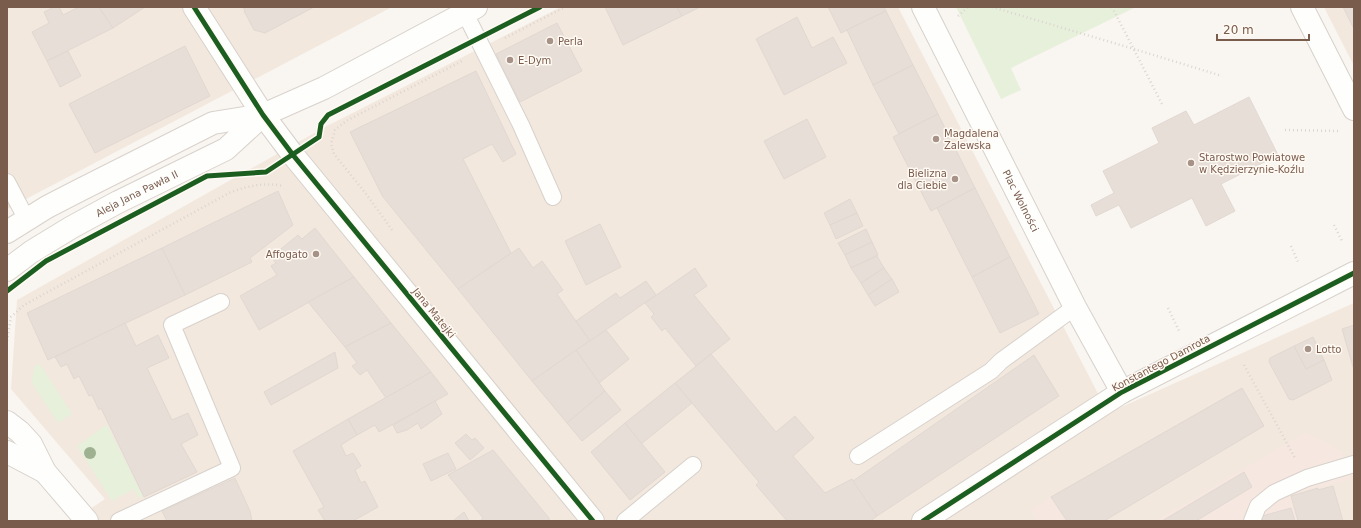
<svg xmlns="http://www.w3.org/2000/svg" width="1361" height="528" font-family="'DejaVu Sans',sans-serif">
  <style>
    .residential { fill: #f2e8de }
    .commercial { fill: #f6e8e1 }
    .green { fill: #e7f0db }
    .building { fill: #e6ded7; stroke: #e2d8d2 }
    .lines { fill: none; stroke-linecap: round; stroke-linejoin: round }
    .service-casing { stroke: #d7d1cb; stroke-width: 18 }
    .minor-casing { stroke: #d7d1cb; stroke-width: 24 }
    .secondary-casing { stroke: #d9d2cb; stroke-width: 24 }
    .path { stroke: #dcd5d0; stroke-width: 2.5; stroke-dasharray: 1 3; stroke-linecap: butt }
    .service { stroke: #fefefd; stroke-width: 16 }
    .minor { stroke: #fefefd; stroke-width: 22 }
    .secondary { stroke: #fefefd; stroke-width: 22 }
    .cycleway-casing { stroke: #fffaf3; stroke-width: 8 }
    .cycleway { stroke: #1b5e20; stroke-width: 5 }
    .tree { fill: #9eb190 }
    .poi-dot { fill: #a69286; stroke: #fffaf3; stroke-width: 1.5 }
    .labels { text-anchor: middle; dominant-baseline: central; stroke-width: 3; stroke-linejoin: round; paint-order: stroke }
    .poi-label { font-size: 10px; fill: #7a5c4d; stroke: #fffaf3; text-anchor: start }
    .street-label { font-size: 10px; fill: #7a5c4d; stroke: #fffaf3 }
  </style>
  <rect width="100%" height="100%" fill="#f9f5f0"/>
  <g class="residential">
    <polygon points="7,7 392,7 7,209"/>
    <polygon points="561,7 898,7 1108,413 1354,303 1354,521 72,521 105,499 11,389 17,300 327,126"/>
    <polygon points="1324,7 1354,7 1354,66"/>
  </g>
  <g class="commercial">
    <polygon points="1306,432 1342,452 1350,479 1291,496 1298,521 1156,521"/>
    <polygon points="1051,497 1067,521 1037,521 1030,511"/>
  </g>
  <g class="green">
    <polygon points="956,7 1136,7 1011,68 1021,90 1001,99"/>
    <polygon points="40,364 72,414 58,423 32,383 34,367"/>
    <polygon points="107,425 143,496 139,498 134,489 112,501 77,446 103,427"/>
  </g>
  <g class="building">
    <polygon points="54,7 59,7 63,15 79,7 99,7 113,28 47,61 32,32 49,23 44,12"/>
    <polygon points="99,7 145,7 113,28"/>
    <polygon points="243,7 314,7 265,33 254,30 244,11 245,11"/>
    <polygon points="605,7 677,7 682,16 623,45"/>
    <polygon points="677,7 700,7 682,16"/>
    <polygon points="828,7 884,7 886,11 841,33"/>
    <polygon points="1343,7 1354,7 1354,29"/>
    <polygon points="886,11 913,65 873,85 847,30"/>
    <polygon points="797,17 812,48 833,37 847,63 784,95 756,39"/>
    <polygon points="557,23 582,71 520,102 496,54"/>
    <polygon points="185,46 210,96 95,153 69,104"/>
    <polygon points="68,51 81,76 60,87 47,61"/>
    <polygon points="913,65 938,114 899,134 873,85"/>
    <polygon points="476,71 516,154 503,162 492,144 463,159 511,253 458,289 383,197 350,132"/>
    <polygon points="1249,97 1278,155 1221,184 1235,211 1206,226 1192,198 1131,228 1119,205 1096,216 1091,205 1114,193 1103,171 1159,143 1152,128 1186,111 1194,125"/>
    <polygon points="938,114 975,188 931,211 893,137"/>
    <polygon points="807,119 826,157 784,179 764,141"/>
    <polygon points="975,188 1010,257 972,277 937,208"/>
    <polygon points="278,191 293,225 250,258 252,262 185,295 162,248"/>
    <polygon points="850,199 857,213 830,225 824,213"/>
    <polygon points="857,213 863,226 836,239 830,225"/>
    <polygon points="600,224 621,267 586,285 565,241"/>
    <polygon points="315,228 354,277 259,330 240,296 277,275 271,266 276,263 271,257 298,235 302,239"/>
    <polygon points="866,229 872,242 845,255 838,243"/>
    <polygon points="872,242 878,255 851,268 845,255"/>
    <polygon points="162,248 185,295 48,360 27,313"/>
    <polygon points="519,248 533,268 542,261 563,290 557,294 590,341 532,381 458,289"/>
    <polygon points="877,256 884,268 861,283 851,268"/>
    <polygon points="1010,257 1039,314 1000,333 972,277"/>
    <polygon points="695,268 707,286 694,295 730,339 696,366 665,328 662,331 651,317 654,314 645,303"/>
    <polygon points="884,268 892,279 868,295 861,283"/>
    <polygon points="354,277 391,323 345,347 308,302"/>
    <polygon points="892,279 899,292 875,306 868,295"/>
    <polygon points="646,281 656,295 590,341 576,321 616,293 620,298"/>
    <polygon points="125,323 136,346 158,335 169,358 147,368 172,420 188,413 198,435 181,444 197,472 144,497 101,408 99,410 92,395 89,396 79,376 74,379 67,364 61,367 55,357"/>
    <polygon points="391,323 431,372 386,398 367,370 360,375 352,366 357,363 345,347"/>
    <polygon points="1354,325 1354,370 1342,329"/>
    <polygon points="606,330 629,359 599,383 576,350"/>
    <polygon points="1313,337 1324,360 1306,369 1294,346"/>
    <polygon points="1294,346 1306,369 1324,360 1332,380 1293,400 1289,399 1269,362 1270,358"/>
    <polygon points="576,350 605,391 567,423 532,381"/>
    <polygon points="335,352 338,368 271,405 264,392"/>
    <polygon points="711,354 776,432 795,416 814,438 793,456 825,493 852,479 877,516 870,521 787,521 756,485 759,482 675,383"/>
    <polygon points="1034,355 1059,396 877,516 853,481"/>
    <polygon points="431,372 448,394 379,432 375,425 357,435 348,419"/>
    <polygon points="675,383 692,403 641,444 625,423"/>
    <polygon points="1242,388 1264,426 1104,521 1067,521 1051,497"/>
    <polygon points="605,391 621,410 582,441 567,423"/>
    <polygon points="435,401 442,414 421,429 418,423 407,430 397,433 393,425"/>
    <polygon points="348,419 357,435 341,445 346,456 353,453 361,466 355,470 361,483 365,481 378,507 353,521 325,521 318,510 324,507 293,451"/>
    <polygon points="625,423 665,472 630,500 591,452"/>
    <polygon points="466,434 472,440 475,438 484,448 470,460 455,443"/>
    <polygon points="493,450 549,518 549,521 480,521 483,518 448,475"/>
    <polygon points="448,453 456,469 431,481 423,464"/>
    <polygon points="1244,472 1252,487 1196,521 1162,521"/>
    <polygon points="235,478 250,511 252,521 167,521 162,511"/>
    <polygon points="1333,486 1343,521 1298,521 1291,496 1318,488 1318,490"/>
    <polygon points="1291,508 1295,521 1263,521 1262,516"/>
    <polygon points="464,512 469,521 453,521"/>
  </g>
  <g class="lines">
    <g class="service-casing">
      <g id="service">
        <polyline points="465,13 521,125 553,197"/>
        <polyline points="7,182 27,220"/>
        <polyline points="858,456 991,371 1001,361 1075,307"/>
        <polyline points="119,521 232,468 172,325 221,302"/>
        <polyline points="625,521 693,465"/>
        <polyline points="1252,521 1258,506 1274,493 1307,478 1354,464"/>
      </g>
    </g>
    <g class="minor-casing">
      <g id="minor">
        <polyline points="194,7 263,115 293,155 593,521"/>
        <path id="s1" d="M923,7l152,300 47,85"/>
        <polyline points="1302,7 1354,109"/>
        <polyline points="7,422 20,432 31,444 45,472 87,521"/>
        <polyline points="7,452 45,472"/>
        <polyline points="923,521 1122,392 1354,273"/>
      </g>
    </g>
    <g class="secondary-casing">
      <g id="secondary">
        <polyline points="7,232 47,207 80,190 213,123 263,115 324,88 476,7"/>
        <path id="s2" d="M7,270l24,-18 41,-25 46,-25 108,-53 37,-34"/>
      </g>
    </g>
    <g class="path">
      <polyline points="992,7 1134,49 1222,76"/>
      <polyline points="1112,7 1163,106"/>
      <polyline points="958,16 968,7"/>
      <polyline points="505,38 565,7"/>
      <polyline points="1285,130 1339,131"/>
      <polyline points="1334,225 1342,241"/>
      <polyline points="392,230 367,195 334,154 331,144 335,130 346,121 462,61"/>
      <polyline points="1291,246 1298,262"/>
      <polyline points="1168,308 1180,333"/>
      <polyline points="7,316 11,317"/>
      <path d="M7,341l4,-24 13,-12 207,-113c18,-6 33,-10 52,-6"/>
      <polyline points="1244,365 1295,458"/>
    </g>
    <use href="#service" class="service"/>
    <use href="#minor" class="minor"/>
    <use href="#secondary" class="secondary"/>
    <g class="cycleway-casing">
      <g id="cycleway">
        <polyline points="194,7 263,115 293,155 593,521"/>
        <polyline points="7,291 46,261 207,176 266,172 319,137 321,124 328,115 540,7"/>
        <polyline points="923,521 1122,392 1354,273"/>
      </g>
    </g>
    <use href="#cycleway" class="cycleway"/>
  </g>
  <circle class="tree" cx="90" cy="453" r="6"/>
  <g class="poi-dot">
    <circle cx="550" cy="41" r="4"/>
    <circle cx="510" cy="60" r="4"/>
    <circle cx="936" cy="139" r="4"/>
    <circle cx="1191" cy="163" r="4"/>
    <circle cx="955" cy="179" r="4"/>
    <circle cx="316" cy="254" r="4"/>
    <circle cx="1308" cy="349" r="4"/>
  </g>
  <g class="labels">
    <g class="poi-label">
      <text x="558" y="41">Perla</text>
      <text x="518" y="60">E-Dym</text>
      <text x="944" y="133">Magdalena<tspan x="944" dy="12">Zalewska</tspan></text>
      <text x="1199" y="157">Starostwo Powiatowe<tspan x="1199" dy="12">w Kędzierzynie-Koźlu</tspan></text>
      <text x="947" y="173" text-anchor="end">Bielizna<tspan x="947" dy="12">dla Ciebie</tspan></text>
      <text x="308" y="254" text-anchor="end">Affogato</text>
      <text x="1316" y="349">Lotto</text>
    </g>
    <g class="street-label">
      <text stroke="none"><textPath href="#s2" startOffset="151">Aleja Jana Pawła II</textPath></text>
      <text stroke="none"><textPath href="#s1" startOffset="217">Plac Wolności</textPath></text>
      <text transform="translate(434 313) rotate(51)">Jana Matejki</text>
      <text transform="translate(1161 363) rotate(-28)">Konstantego Damrota</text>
    </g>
  </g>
  <rect width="1361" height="528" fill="none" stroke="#7a5c4d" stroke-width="16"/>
  <path d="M1217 34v6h92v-6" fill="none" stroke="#7a5c4d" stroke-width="2"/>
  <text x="1223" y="34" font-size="12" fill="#7a5c4d" stroke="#fffaf3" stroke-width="3" paint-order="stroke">20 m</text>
</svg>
